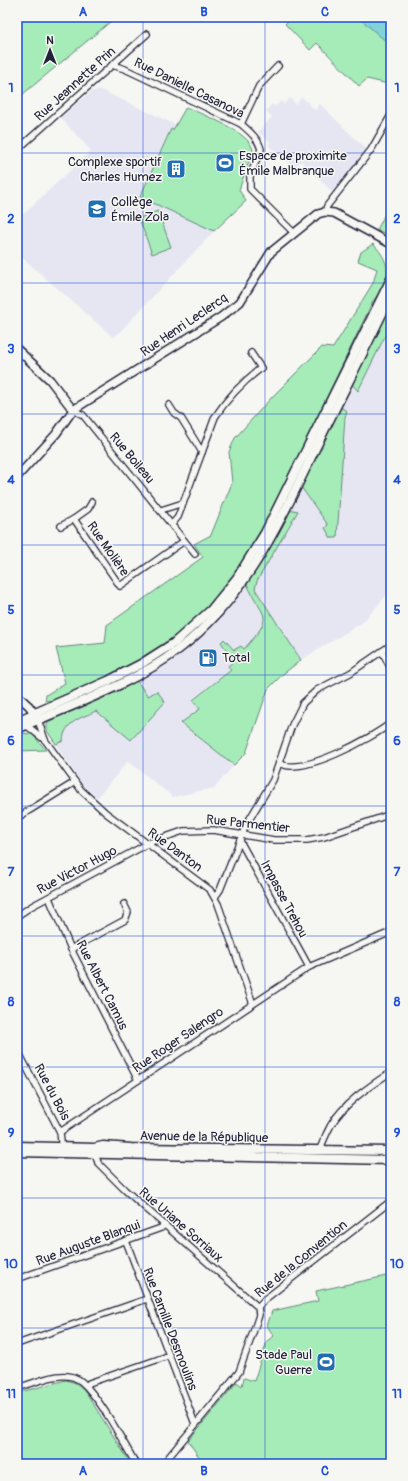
<svg xmlns="http://www.w3.org/2000/svg" width="408" height="1481" font-family="Pangolin,sans-serif">
  <style>
    .built { fill: #e6e6f3 }
    .green { fill: #a6ecb9; stroke: #64877a }
    .water { fill: #81d3d8; stroke: #5b8c99 }
    .lines { fill: none; stroke-linecap: round; stroke-linejoin: round }
    .minor-casing { stroke: #22223b; stroke-width: 8 }
    .tertiary-casing { stroke: #22223b; stroke-width: 10 }
    .secondary-casing { stroke: #22223b; stroke-width: 11 }
    .minor { stroke: #f6f6f2; stroke-width: 5.5 }
    .tertiary { stroke: #f6f6f2; stroke-width: 7 }
    .secondary { stroke: #f6f6f2; stroke-width: 8 }
    .grid { fill: none; stroke: #1d4ed8; stroke-width: 1; stroke-opacity: 0.55 }
    .labels { text-anchor: middle; dominant-baseline: central; stroke-width: 3; stroke-linejoin: round; paint-order: stroke }
    .street-label { font-size: 13px; fill: #22223b; stroke: #f6f6f2 }
    .poi-label { font-size: 13px; fill: #22223b; stroke: #f6f6f2; text-anchor: start }
    .neatline { fill: none; stroke: #1d4ed8; stroke-width: 1.5 }
    .grid-label { font-size: 13px; text-anchor: middle; font-weight: bold; fill: #1d4ed8 }
  </style>
  <rect width="100%" height="100%" fill="#f6f6f2"/>
  <filter id="ink" filterUnits="userSpaceOnUse"><feTurbulence type="fractalNoise" baseFrequency=".025" numOctaves="2"/><feDisplacementMap in="SourceGraphic" scale="8" xChannelSelector="R" yChannelSelector="G"/><feConvolveMatrix kernelMatrix="1 2 1 2 8 2 1 2 1" color-interpolation-filters="sRGB"/></filter>
  <g filter="url(#ink)">
    <g class="built">
      <polygon points="101,90 176,125 173,130 171,129 140,197 214,231 114,338 17,253 17,220 91,151 60,117 92,91"/>
      <polygon points="302,97 315,110 320,104 367,150 334,194 301,161 293,168 268,145 271,143 258,132 272,117 266,111 272,104 275,107 281,101 284,104 290,98 296,104"/>
      <polygon points="391,324 391,590 363,622 301,660 276,622 239,663 193,699 200,709 182,723 234,765 214,788 173,797 128,761 97,798 82,784 47,731 47,724 53,719 145,676 178,653 202,632 233,602 249,581 271,545 301,487 328,525 331,537 347,411 340,407 351,383 358,391"/>
    </g>
    <g class="green">
      <polygon points="17,17 116,17 17,99"/>
      <polygon points="293,17 391,17 391,82 388,84 367,79 359,86 317,43 310,50 285,24"/>
      <path d="M186,107c17,8 63,24 67,43l-14,40 7,11 -32,30 -74,-34 31,-68 2,1z"/>
      <polygon points="391,202 391,234 386,234 377,230"/>
      <polygon points="158,211 171,247 152,254 139,218"/>
      <path d="M373,244c20,20 17,36 0,57l-117,244 -37,53 -35,34 -44,30 -84,38 -11,1 1,-6 19,-12 -9,-35 49,-5 2,-18 96,-68 -9,-13 17,-9 21,-52 -3,-31 6,-14 37,-41 50,-50 11,1 40,-65 4,-14 -19,-8 3,-9z"/>
      <polygon points="391,304 391,324 358,391 351,383"/>
      <polygon points="340,407 347,411 345,417 337,538 331,538 325,528 328,525 301,487"/>
      <path d="M293,510l5,1 -41,70 -2,8 46,71 -18,14 -15,15 -22,64 -12,12 -53,-42 19,-14 -7,-9 38,-30 -3,-4 6,-5 -13,-19 3,-3 10,11 7,-4 3,3c32,-36 20,-28 3,-65l42,-72z"/>
      <path d="M136,680l12,16 9,-5 8,11 -34,38 -35,-29c-15,7 -32,11 -33,30l-7,3 -9,-13v-7l6,-5z"/>
      <polygon points="17,733 32,734 46,750 17,751"/>
      <polygon points="391,1275 391,1464 204,1464 188,1441 237,1382 242,1386 244,1378 254,1381 267,1341 274,1336 267,1326 272,1311 318,1301 316,1291"/>
      <polygon points="66,1380 76,1383 85,1391 131,1464 17,1464 17,1393"/>
    </g>
    <polygon class="water" points="358,17 391,17 391,45 389,44"/>
    <g class="lines">
      <g class="minor-casing">
        <g id="minor">
          <path d="M112,65l13,4 116,55c8,7 17,14 20,25l-11,27v13l44,44"/>
          <polyline points="241,124 259,86 278,66"/>
          <polyline points="17,150 147,34"/>
          <polyline points="325,212 327,206 371,150 391,115"/>
          <polyline points="169,405 174,413 181,418 202,452"/>
          <polyline points="73,410 83,415 195,554"/>
          <polyline points="92,502 88,509 74,519 120,586 184,541"/>
          <polyline points="161,510 183,503"/>
          <path d="M172,524l6,-7 37,-100c13,-20 28,-35 46,-49l-10,-15"/>
          <polyline points="61,526 74,519"/>
          <polyline points="382,651 391,669"/>
          <polyline points="38,720 45,740"/>
          <polyline points="26,725 45,740 81,790 106,813 210,890 218,904 253,1004"/>
          <path d="M279,763c22,14 93,-25 112,-40"/>
          <polyline points="17,818 75,782"/>
          <polyline points="240,841 309,967"/>
          <polyline points="215,897 220,890 246,825 273,780 292,725 303,703 317,690 350,673 391,645"/>
          <polyline points="49,898 71,949 138,1080"/>
          <polyline points="17,916 32,906 151,842 183,831 213,830 274,840 307,840 324,837 391,814"/>
          <polyline points="71,949 125,920 128,912 124,904"/>
          <polyline points="17,1049 60,1132 62,1151"/>
          <polyline points="60,1132 309,967 391,932"/>
          <polyline points="94,1150 98,1163 125,1190 258,1307"/>
          <path d="M319,1151c4,-9 7,-17 12,-26 13,-22 39,-39 60,-53"/>
          <polyline points="126,1241 195,1424"/>
          <polyline points="17,1279 161,1228 164,1225"/>
          <polyline points="17,1344 147,1299"/>
          <polyline points="87,1386 89,1383 168,1356"/>
          <path d="M17,1388c15,-4 35,-14 51,-12 7,1 14,5 18,10 19,21 36,54 50,78"/>
          <polyline points="163,1464 239,1372 256,1324 259,1315 258,1307 264,1300 391,1201"/>
        </g>
      </g>
      <g class="tertiary-casing">
        <g id="tertiary">
          <polyline points="17,349 50,380 73,410"/>
          <polyline points="17,477 56,434 73,410 221,317 240,302 271,252 318,214 325,212 334,213 391,244"/>
          <polyline points="17,695 29,706 37,717"/>
        </g>
      </g>
      <g class="secondary-casing">
        <g id="secondary">
          <polyline points="17,721 108,681 141,664 174,643 211,610 237,578 265,533 391,279"/>
          <path d="M17,729c54,-24 115,-44 162,-80 68,-52 101,-128 137,-202 25,-51 51,-101 75,-152"/>
          <polyline points="17,1146 94,1148 103,1146 131,1148 391,1151"/>
          <polyline points="17,1152 391,1160"/>
        </g>
      </g>
      <use href="#minor" class="minor"/>
      <use href="#tertiary" class="tertiary"/>
      <use href="#secondary" class="secondary"/>
    </g>
  </g>
  <path class="grid" d="M143,17v1447M265,17v1447M17,153h374M17,283h374M17,414h374M17,545h374M17,675h374M17,806h374M17,936h374M17,1067h374M17,1198h374M17,1328h374"/>
  <defs>
    <g id="stadium-square" transform="scale(1)"><rect x="-9" y="-9" width="18" height="18" rx="4" fill="#1f6fb2" stroke="#f6f6f2"/><path d="M0-5a6.5 5 0 1 0 0 10a6.5 5 0 1 0 0-10ZM-3.5-1.8h7v3.6h-7Z" fill="#fff"/></g>
    <g id="building-square" transform="scale(1)"><rect x="-9" y="-9" width="18" height="18" rx="4" fill="#1f6fb2" stroke="#f6f6f2"/><path d="M-4-6H4V6H1V3H-1V6H-4ZM-2.5-4.3h1.7v1.8h-1.7ZM.8-4.3h1.7v1.8H.8ZM-2.5-1h1.7V.8h-1.7ZM.8-1h1.7V.8H.8Z" fill="#fff"/></g>
    <g id="school-square" transform="scale(1)"><rect x="-9" y="-9" width="18" height="18" rx="4" fill="#1f6fb2" stroke="#f6f6f2"/><path d="M0-5L7-2L0 1L-7-2ZM-4 1L0 2.5L4 1V4Q0 6-4 4Z" fill="#fff"/></g>
    <g id="fuel-square" transform="scale(1)"><rect x="-9" y="-9" width="18" height="18" rx="4" fill="#1f6fb2" stroke="#f6f6f2"/><path d="M-5.5-6h7V0h2V4h1.3V-2.5L3-4.5l.8-.8L6-3V5H2.5V1h-1V6h-7ZM-4.2-4.7v3.2H.2V-4.7Z" fill="#fff"/></g>
  </defs>
  <g fill-rule="evenodd">
    <use href="#stadium-square" x="225" y="163"/>
    <use href="#building-square" x="176" y="169"/>
    <use href="#school-square" x="97" y="209"/>
    <use href="#fuel-square" x="208" y="658"/>
    <use href="#stadium-square" x="326" y="1362"/>
  </g>
  <g class="labels">
    <g class="street-label">
      <text transform="translate(75 84) rotate(-42)">Rue Jeannette Prin</text>
      <text transform="translate(189 88) rotate(26)">Rue Danielle Casanova</text>
      <text transform="translate(184 325) rotate(-34)">Rue Henri Leclercq</text>
      <text transform="translate(132 458) rotate(50)">Rue Boileau</text>
      <text transform="translate(108 549) rotate(55)">Rue Molière</text>
      <text transform="translate(248 824) rotate(6)">Rue Parmentier</text>
      <text transform="translate(175 850) rotate(36)">Rue Danton</text>
      <text transform="translate(77 870) rotate(-28)">Rue Victor Hugo</text>
      <text transform="translate(284 899) rotate(62)">Impasse Trehou</text>
      <text transform="translate(102 985) rotate(63)">Rue Albert Camus</text>
      <text transform="translate(178 1040) rotate(-34)">Rue Roger Salengro</text>
      <text transform="translate(52 1092) rotate(62)">Rue du Bois</text>
      <text transform="translate(204 1137) rotate(1)">Avenue de la République</text>
      <text transform="translate(181 1225) rotate(41)">Rue Uriane Sorriaux</text>
      <text transform="translate(88 1243) rotate(-20)">Rue Auguste Blanqui</text>
      <text transform="translate(301 1259) rotate(-39)">Rue de la Convention</text>
      <text transform="translate(170 1329) rotate(69)">Rue Camille Desmoulins</text>
    </g>
    <g class="poi-label">
      <text x="239" y="156">Espace de proximite<tspan x="239" dy="15">Émile Malbranque</tspan></text>
      <text x="162" y="162" text-anchor="end">Complexe sportif<tspan x="162" dy="15">Charles Humez</tspan></text>
      <text x="111" y="202">Collège<tspan x="111" dy="15">Émile Zola</tspan></text>
      <text x="222" y="658">Total</text>
      <text x="312" y="1355" text-anchor="end">Stade Paul<tspan x="312" dy="15">Guerre</tspan></text>
    </g>
  </g>
  <rect width="408" height="1481" fill="none" stroke="#f6f6f2" stroke-width="44"/>
  <g transform="translate(50 50)" stroke="#f6f6f2" stroke-width="3" paint-order="stroke">
  <path d="M0-3L7 15L0 10L-7 15Z" fill="#22223b"/>
  <text y="-6" font-size="11" font-weight="bold" text-anchor="middle" fill="#22223b">N</text>
  </g>
  <rect x="22" y="22" width="364" height="1437" class="neatline"/>
  <g class="grid-label">
    <text x="83" y="16">A</text>
    <text x="204" y="16">B</text>
    <text x="325" y="16">C</text>
    <text x="11" y="92">1</text>
    <text x="397" y="92">1</text>
    <text x="11" y="223">2</text>
    <text x="397" y="223">2</text>
    <text x="11" y="353">3</text>
    <text x="397" y="353">3</text>
    <text x="11" y="484">4</text>
    <text x="397" y="484">4</text>
    <text x="11" y="614">5</text>
    <text x="397" y="614">5</text>
    <text x="11" y="745">6</text>
    <text x="397" y="745">6</text>
    <text x="11" y="876">7</text>
    <text x="397" y="876">7</text>
    <text x="11" y="1006">8</text>
    <text x="397" y="1006">8</text>
    <text x="11" y="1137">9</text>
    <text x="397" y="1137">9</text>
    <text x="11" y="1268">10</text>
    <text x="397" y="1268">10</text>
    <text x="11" y="1398">11</text>
    <text x="397" y="1398">11</text>
    <text x="83" y="1475">A</text>
    <text x="204" y="1475">B</text>
    <text x="325" y="1475">C</text>
  </g>
</svg>
